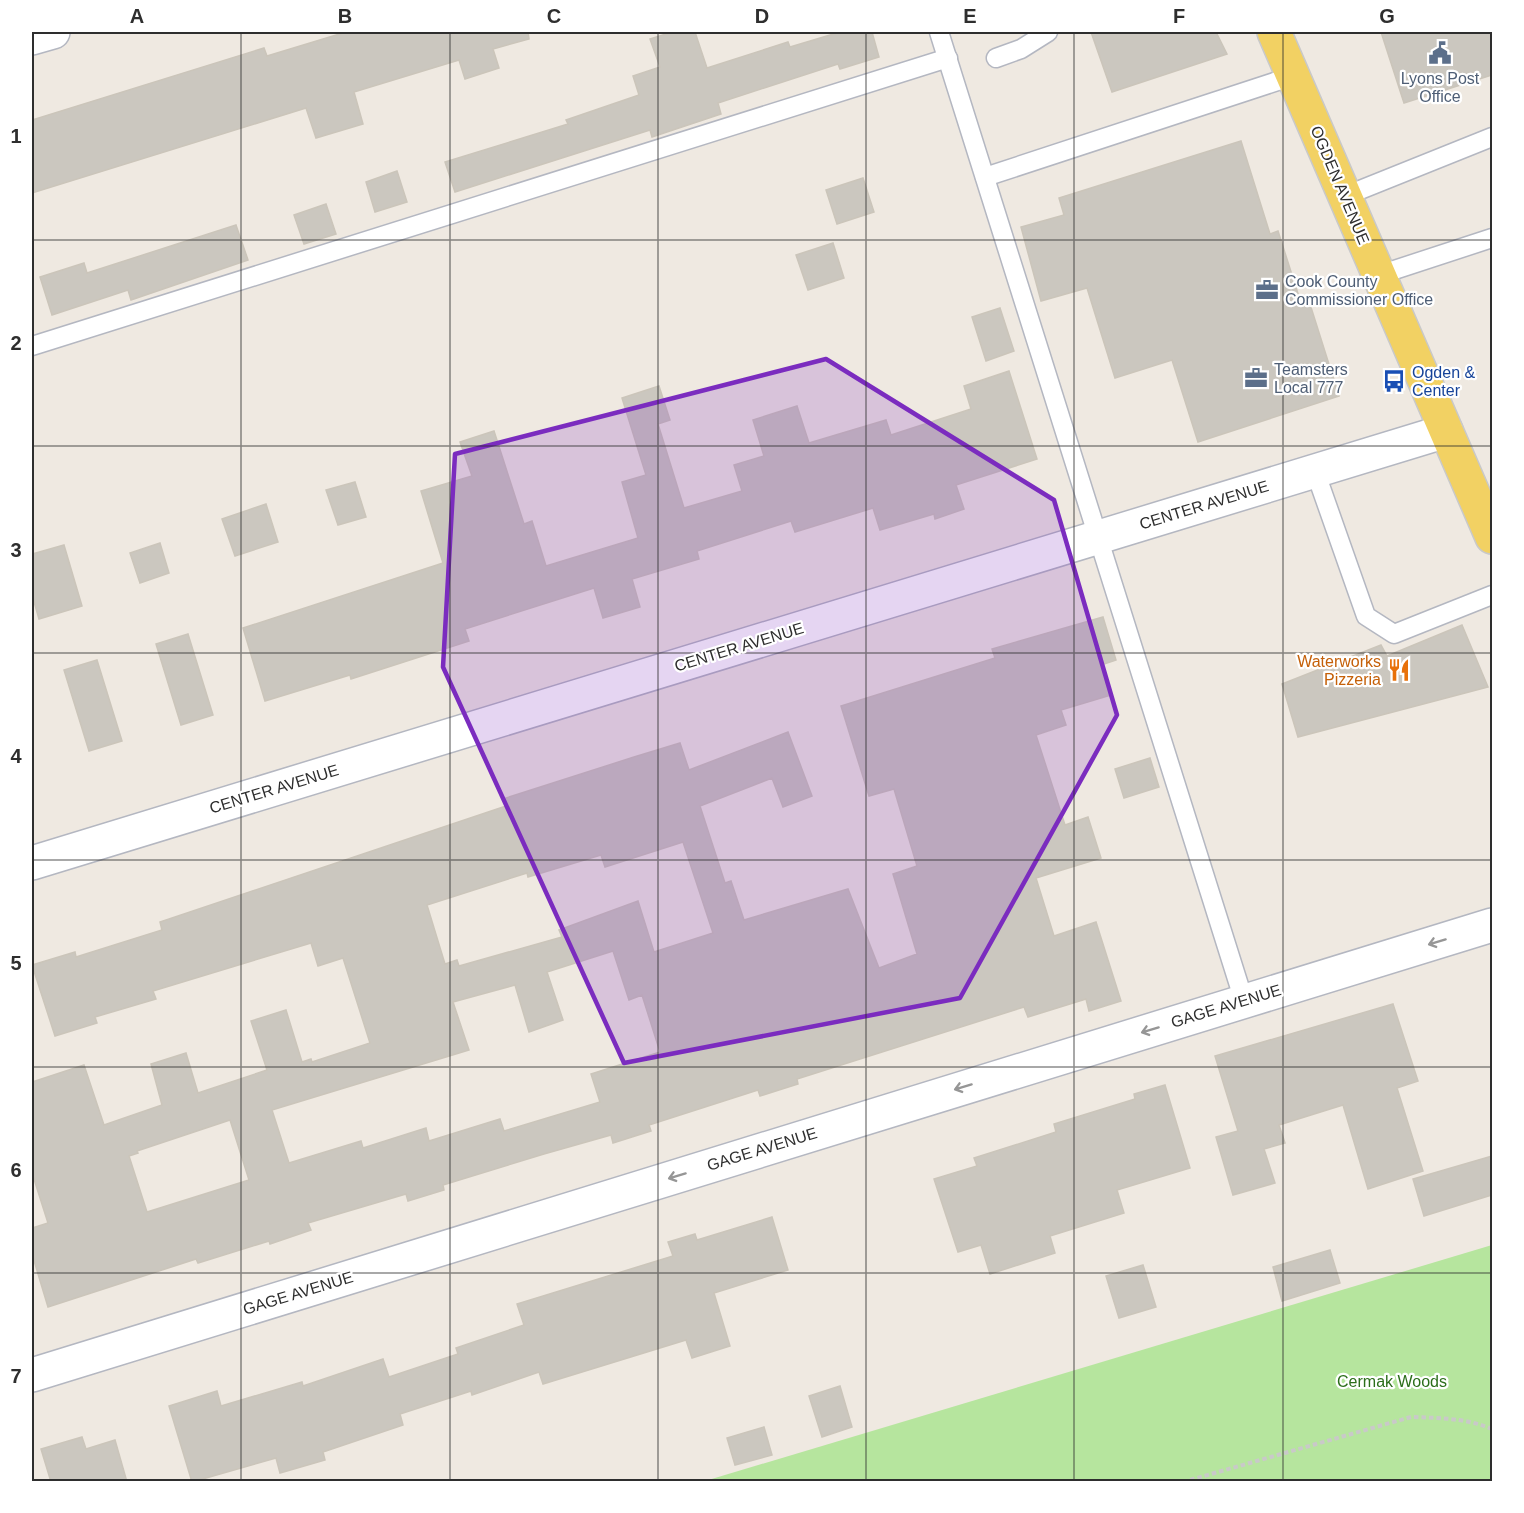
<svg xmlns="http://www.w3.org/2000/svg" width="1524" height="1513" font-family="Helvetica,sans-serif">
  <style>
    .green { fill: #b6e59e }
    .building { fill: #cbc7bf; stroke: #cbc5ba; stroke-width: 1.5; fill-rule: evenodd }
    .lines { fill: none; stroke-linecap: round; stroke-linejoin: round }
    .lane-casing { stroke: #b4b7c1; stroke-width: 21 }
    .street-casing { stroke: #b4b7c1; stroke-width: 36 }
    .primary-casing { stroke: #c9c9c9; stroke-width: 36 }
    .path { stroke: #c9c9c9; stroke-width: 4; stroke-dasharray: 4.5 3; stroke-linecap: butt }
    .lane { stroke: #fff; stroke-width: 18 }
    .street { stroke: #fff; stroke-width: 33 }
    .primary { stroke: #f2d163; stroke-width: 33 }
    .oneway { stroke: #969696 }
    .marked { fill: #7b2cbf; fill-opacity: 0.2; stroke: #7b2cbf; stroke-width: 4.5; stroke-linejoin: round }
    .grid { fill: none; stroke: #2e2e2e; stroke-width: 1.5; stroke-opacity: 0.55 }
    .labels { text-anchor: middle; dominant-baseline: central; stroke-width: 4.5; stroke-linejoin: round; paint-order: stroke }
    .service-label { font-size: 16px; fill: #4e5e75; stroke: #fff; text-anchor: start }
    .street-label { font-size: 16px; fill: #2e2e2e; stroke: #fff }
    .transit-label { font-size: 16px; fill: #164399; stroke: #fff; text-anchor: start }
    .food-label { font-size: 16px; fill: #c56008; stroke: #fff; text-anchor: end }
    .park-label { font-size: 16px; fill: #2c6e1b; stroke: #fff }
    .neatline { fill: none; stroke: #2e2e2e; stroke-width: 2 }
    .grid-label { font-size: 20px; text-anchor: middle; font-weight: bold; fill: #2e2e2e }
  </style>
  <rect width="100%" height="100%" fill="#efe9e1"/>
  <polygon class="green" points="1492,1245 1492,1481 705,1481"/>
  <g class="building">
    <polygon points="346,32 528,32 529,39 493,49 499,68 465,79 459,60 354,92 363,124 316,138 306,108 32,193 32,120 264,48 267,56"/>
    <polygon points="672,32 695,32 707,68 788,42 790,47 840,32 872,32 879,57 840,69 838,64 718,103 721,114 652,137 650,130 455,192 445,162 568,124 566,120 639,95 633,76 660,67 650,39"/>
    <polygon points="1091,32 1216,32 1227,54 1112,92"/>
    <polygon points="1381,32 1492,32 1492,75 1404,103"/>
    <polygon points="1241,141 1270,234 1278,231 1301,303 1309,301 1339,396 1198,442 1172,360 1115,378 1087,288 1041,301 1021,227 1064,215 1059,198"/>
    <polygon points="397,171 407,202 375,212 366,182"/>
    <polygon points="863,178 874,212 837,224 826,190"/>
    <polygon points="326,204 336,234 304,244 294,215"/>
    <polygon points="236,225 248,260 131,300 128,290 52,315 40,277 84,263 87,273"/>
    <polygon points="833,243 844,278 808,290 796,255"/>
    <polygon points="1000,308 1014,351 986,361 972,317"/>
    <polygon points="1009,371 1037,459 956,485 964,509 935,519 934,514 880,530 873,508 795,532 791,521 697,551 699,559 632,579 640,607 603,618 594,588 465,629 469,641 351,679 350,675 265,701 243,628 443,563 421,491 472,476 460,442 494,431 524,524 532,521 546,566 638,538 622,482 646,475 622,398 659,386 670,420 658,424 684,508 742,491 734,465 764,456 753,420 797,406 809,443 886,420 891,435 971,409 964,386"/>
    <polygon points="355,482 366,517 338,525 326,490"/>
    <polygon points="266,504 278,542 235,556 222,519"/>
    <polygon points="160,543 169,573 140,583 130,553"/>
    <polygon points="64,545 82,606 39,619 32,595 32,554"/>
    <path d="M1103,617l13,43 -15,5 10,30 -50,15 5,15 -30,10 29,90 23,-8 13,41 -65,20 18,58 42,-14 25,79 -32,10 -3,-12 -58,18 -4,-10 -227,72 1,5 -38,12 -2,-6 -109,35 2,6 -38,12 -2,-8 -67,19 -101,31 1,5 -36,11 -2,-7 -98,29 3,7 -41,14 -1,-3 -71,22 -2,-4 -148,48 -16,-53v-26l16,-5 -16,-50v-91l52,-17 20,60 58,-20 -11,-41 35,-11 12,40 69,-23 -16,-49 35,-11 16,52 9,-3 1,3 58,-19 -27,-85 -25,8 -7,-23 -158,48 3,8 -61,18 2,6 -42,13 -23,-71 43,-13 1,5 86,-27 -2,-8 346,-116 -3,-7 131,-42 46,-14 9,27 99,-38 24,64 -29,11 -11,-29 -72,28 25,77 6,-2 13,39 104,-31 31,79 38,-14 -24,-80 24,-8 -23,-77 -25,7 -28,-90 154,-48 -3,-9zM683,842l30,91 -59,19 -16,-51 -79,29 3,7 -103,29 -2,-6 -12,4 -18,-59 100,-32 1,4 73,-22 4,12zM613,951l16,49 13,-5 18,57 -69,22 9,28 -96,29 -4,-12 -71,22 -3,-13 -63,20 -2,-7 -72,22 -17,-53 197,-60 -16,-48 62,-17 14,47 34,-12 -16,-48zM230,1120l19,60 -102,32 -18,-56 9,-3 -1,-2z"/>
    <polygon points="1462,625 1488,687 1298,737 1282,684 1381,645 1387,656"/>
    <polygon points="188,634 213,715 181,725 156,644"/>
    <polygon points="97,660 122,741 89,751 64,670"/>
    <polygon points="1150,758 1159,787 1124,798 1115,769"/>
    <polygon points="1393,1004 1418,1081 1397,1088 1423,1171 1368,1189 1343,1105 1279,1125 1285,1143 1264,1149 1275,1183 1233,1195 1216,1137 1238,1131 1215,1056"/>
    <polygon points="1165,1085 1190,1168 1117,1190 1124,1213 1050,1236 1055,1253 990,1274 981,1245 958,1252 934,1179 977,1166 974,1158 1056,1132 1054,1124 1135,1099 1134,1094"/>
    <polygon points="1492,1156 1492,1195 1424,1216 1413,1179"/>
    <polygon points="772,1217 788,1270 714,1293 730,1346 692,1358 686,1340 543,1384 539,1372 472,1395 471,1391 400,1414 403,1425 323,1452 325,1460 280,1473 276,1458 192,1482 169,1406 217,1391 221,1406 302,1382 303,1386 383,1359 389,1377 458,1354 456,1348 524,1325 517,1304 673,1256 668,1242 695,1234 697,1240"/>
    <polygon points="1330,1250 1340,1283 1282,1301 1273,1267"/>
    <polygon points="1143,1265 1156,1307 1119,1318 1106,1276"/>
    <polygon points="840,1386 852,1427 822,1437 809,1396"/>
    <polygon points="764,1427 772,1455 735,1465 727,1438"/>
    <polygon points="82,1437 86,1449 115,1440 127,1482 51,1482 41,1449"/>
  </g>
  <g class="lines">
    <g class="lane-casing">
      <g id="lane">
        <polyline points="939,32 1244,1001"/>
        <polyline points="996,58 1021,49 1048,32"/>
        <polyline points="985,177 1293,76"/>
        <polyline points="1345,196 1492,137"/>
        <polyline points="1379,275 1492,238"/>
        <polyline points="32,346 948,58"/>
        <polyline points="1315,471 1366,616 1394,634 1492,595"/>
      </g>
    </g>
    <g class="street-casing">
      <g id="street">
        <polyline points="32,38 53,32"/>
        <polyline points="32,863 1446,431"/>
        <polyline points="32,1375 1492,925"/>
      </g>
    </g>
    <g class="primary-casing">
      <polyline id="primary" points="1274,32 1492,537"/>
    </g>
    <path class="path" d="M1183,1482l228,-65c28,1 55,1 81,12"/>
    <use href="#lane" class="lane"/>
    <use href="#street" class="street"/>
    <use href="#primary" class="primary"/>
  </g>
  <defs><path id="oneway-shaft" d="M-6 0H5M1.5-3L5.5 0L1.5 3" fill="none" stroke-width="1.6" stroke-linecap="round" stroke-linejoin="round" transform="scale(1.5)"/></defs>
  <g class="oneway">
    <use href="#oneway-shaft" transform="translate(1437 942) rotate(163)"/>
    <use href="#oneway-shaft" transform="translate(1150 1030) rotate(163)"/>
    <use href="#oneway-shaft" transform="translate(963 1087) rotate(163)"/>
    <use href="#oneway-shaft" transform="translate(677 1176) rotate(163)"/>
  </g>
  <path class="marked" d="M826,359l228,141 63,215 -157,283 -336,65 -181,-396 12,-213z"/>
  <path class="grid" d="M241,32v1450M450,32v1450M658,32v1450M866,32v1450M1074,32v1450M1283,32v1450M32,240h1460M32,446h1460M32,653h1460M32,860h1460M32,1067h1460M32,1273h1460"/>
  <defs>
    <g id="civic-bare" transform="scale(1.8)"><path d="M-.6-6.5H3V-4.5H.6V-3L4-1V1h2V6H-6V1h2V-1L-.6-3ZM-1.2 2.5V6h2.4V2.5Z" fill="#5c6f8a" stroke="#fff" stroke-width="2.5" paint-order="stroke"/></g>
    <g id="office-bare" transform="scale(1.8)"><path d="M-6-3h4V-5.5h4V-3h4V5H-6ZM-1-4.5V-3h2v-1.5ZM-6 0V1H6V0Z" fill="#5c6f8a" stroke="#fff" stroke-width="2.5" paint-order="stroke"/></g>
    <g id="bus-bare" transform="scale(1.8)"><path d="M-5-6H5V4H4V6H2V4H-2V6H-4V4H-5ZM-3.5-4V0h7V-4ZM-3.5 1.2v1.5H-2V1.2ZM2 1.2v1.5H3.5V1.2Z" fill="#1a4fb4" stroke="#fff" stroke-width="2.5" paint-order="stroke"/></g>
    <g id="restaurant-bare" transform="scale(1.8)"><path d="M-5-6h1v4h1v-4h1v4h1v-4h1v5L-1.5 .5V6h-2V.5L-5-1ZM5-6V6H3V1.5H1.5Q1.5-4 5-6Z" fill="#e8710a" stroke="#fff" stroke-width="2.5" paint-order="stroke"/></g>
  </defs>
  <g fill-rule="evenodd">
    <use href="#civic-bare" x="1440" y="53"/>
    <use href="#office-bare" x="1267" y="290"/>
    <use href="#office-bare" x="1256" y="378"/>
    <use href="#bus-bare" x="1394" y="381"/>
    <use href="#restaurant-bare" x="1399" y="670"/>
  </g>
  <g class="labels">
    <g class="service-label">
      <text x="1440" y="78" text-anchor="middle">Lyons Post<tspan x="1440" dy="18">Office</tspan></text>
      <text x="1285" y="281">Cook County<tspan x="1285" dy="18">Commissioner Office</tspan></text>
      <text x="1274" y="369">Teamsters<tspan x="1274" dy="18">Local 777</tspan></text>
    </g>
    <g class="street-label">
      <text transform="translate(1340 185) rotate(67)">OGDEN AVENUE</text>
      <text transform="translate(1204 505) rotate(-17)">CENTER AVENUE</text>
      <text transform="translate(739 647) rotate(-17)">CENTER AVENUE</text>
      <text transform="translate(274 789) rotate(-17)">CENTER AVENUE</text>
      <text transform="translate(1226 1006) rotate(-17)">GAGE AVENUE</text>
      <text transform="translate(762 1149) rotate(-17)">GAGE AVENUE</text>
      <text transform="translate(298 1293) rotate(-17)">GAGE AVENUE</text>
    </g>
    <g class="transit-label">
      <text x="1412" y="372">Ogden &amp;<tspan x="1412" dy="18">Center</tspan></text>
    </g>
    <g class="food-label">
      <text x="1381" y="661">Waterworks<tspan x="1381" dy="18">Pizzeria</tspan></text>
    </g>
    <g class="park-label">
      <text x="1392" y="1381">Cermak Woods</text>
    </g>
  </g>
  <rect width="1524" height="1513" fill="none" stroke="#ffffff" stroke-width="66"/>
  <rect x="33" y="33" width="1458" height="1447" class="neatline"/>
  <g class="grid-label">
    <text x="137" y="23">A</text>
    <text x="345" y="23">B</text>
    <text x="554" y="23">C</text>
    <text x="762" y="23">D</text>
    <text x="970" y="23">E</text>
    <text x="1179" y="23">F</text>
    <text x="1387" y="23">G</text>
    <text x="16" y="143">1</text>
    <text x="16" y="350">2</text>
    <text x="16" y="557">3</text>
    <text x="16" y="763">4</text>
    <text x="16" y="970">5</text>
    <text x="16" y="1177">6</text>
    <text x="16" y="1383">7</text>
  </g>
</svg>
